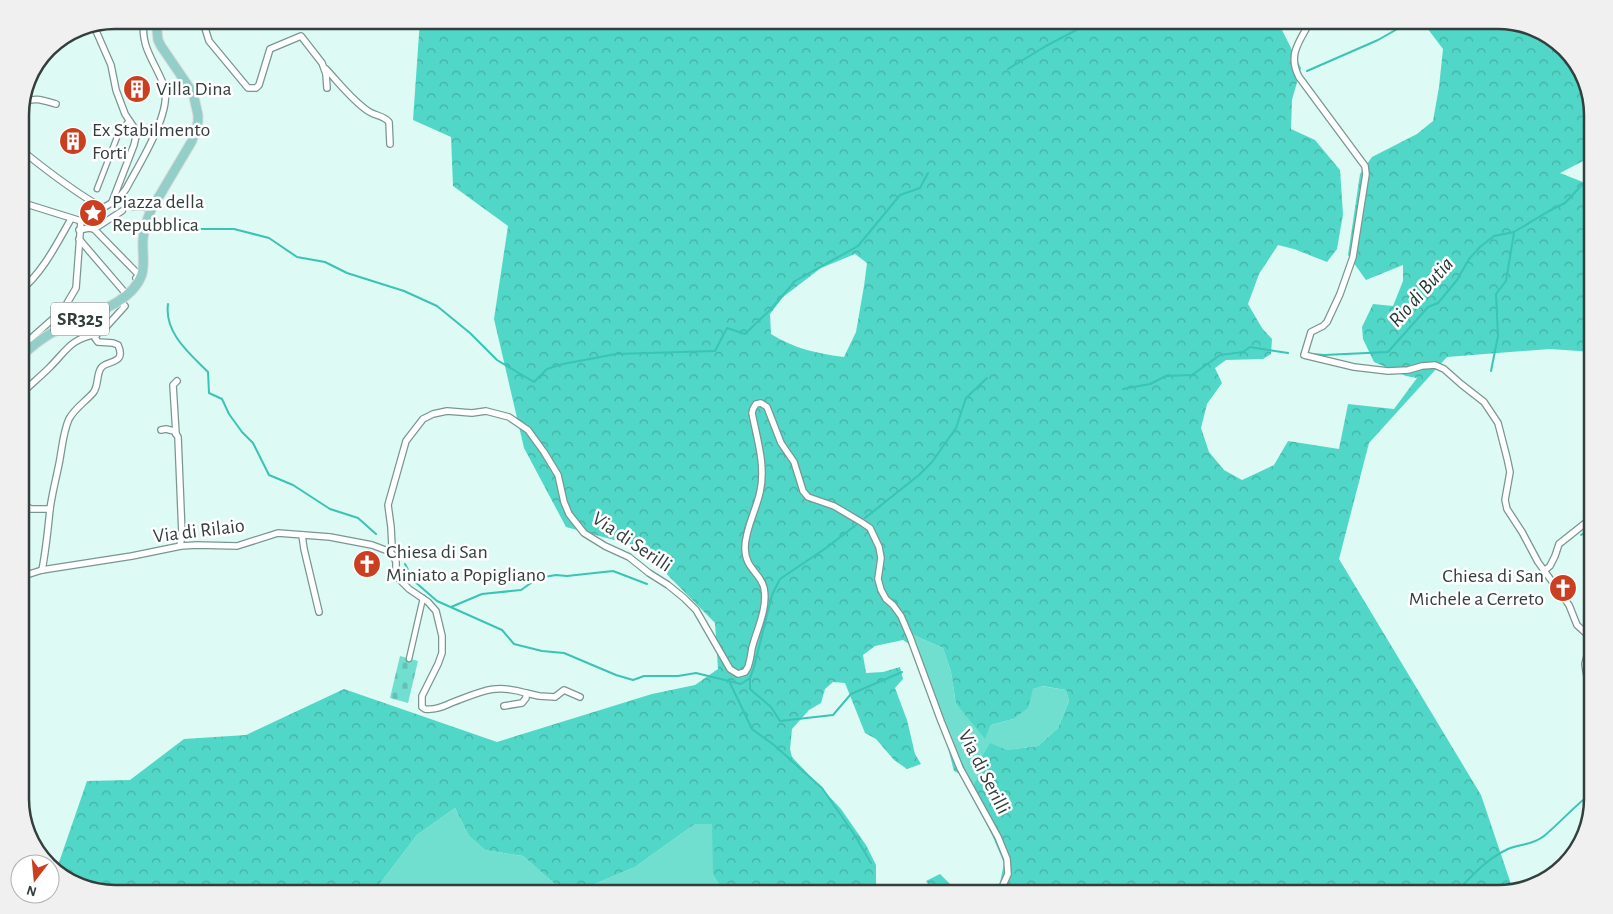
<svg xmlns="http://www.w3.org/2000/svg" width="1613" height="914" font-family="'Alegreya Sans',sans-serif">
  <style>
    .grass { fill: #71dfd0 }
    .forest { fill: url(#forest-crowns); fill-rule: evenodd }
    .cemetery { fill: url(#cemetery-stones) }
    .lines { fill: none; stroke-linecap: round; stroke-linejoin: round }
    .stream { stroke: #39c4b5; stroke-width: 2 }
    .pedestrian-casing { stroke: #7a9691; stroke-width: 7 }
    .minor-casing { stroke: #7a9691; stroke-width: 8 }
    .primary-casing { stroke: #dadcdc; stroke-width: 11 }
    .pedestrian { stroke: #fff; stroke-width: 4.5 }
    .minor { stroke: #fff; stroke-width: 5.5 }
    .primary { stroke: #93cfc8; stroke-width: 9 }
    .labels { text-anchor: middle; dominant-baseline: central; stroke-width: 5; stroke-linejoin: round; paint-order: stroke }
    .shield { fill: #fff; stroke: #707977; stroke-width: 1 }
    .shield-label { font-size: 19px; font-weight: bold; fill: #333f3d }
    .poi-label { font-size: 20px; fill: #333f3d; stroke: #fff; text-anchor: start }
    .street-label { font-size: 20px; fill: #333f3d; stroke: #fff }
    .water-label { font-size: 21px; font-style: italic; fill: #213834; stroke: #fff }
    .rim { fill: none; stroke: #333f3d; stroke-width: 2.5 }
  </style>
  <defs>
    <pattern id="forest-crowns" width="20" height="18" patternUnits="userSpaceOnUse" patternTransform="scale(1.25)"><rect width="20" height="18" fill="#51d7c7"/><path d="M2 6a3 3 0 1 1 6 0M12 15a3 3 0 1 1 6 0" fill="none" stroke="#44b0a3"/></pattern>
    <pattern id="cemetery-stones" width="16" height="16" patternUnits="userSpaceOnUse" patternTransform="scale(1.25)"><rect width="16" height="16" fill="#71dfd0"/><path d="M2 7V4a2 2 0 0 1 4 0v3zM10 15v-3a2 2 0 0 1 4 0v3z" fill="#62c0b4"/></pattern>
  </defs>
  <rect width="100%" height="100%" fill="#ddfaf5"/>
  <g class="grass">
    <polygon points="911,634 943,648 951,672 956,704 985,738 991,725 1013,719 1033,689 1041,686 1066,690 1069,701 1058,728 1038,746 1007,750 980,760 978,776 973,785 957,750"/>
    <polygon points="455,808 469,836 485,850 523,856 566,894 372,894 417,835"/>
    <polygon points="695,824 713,824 713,875 725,894 571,894 635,867"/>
  </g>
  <g class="forest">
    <path d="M420,20h860l-2,2 23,46 -9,32 -1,29 24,11 25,30 3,44 -6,35 -10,13 -33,-13 -16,-4 -19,29 -11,30 14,24 10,11 -1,15 -8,5 -37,1 -11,8 7,15 -15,21 -6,24 8,24 15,18 18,10 32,-15 14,-24 51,8 9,-45 46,5 23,-31 -11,-2 -32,-14 -11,-23 -1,-12 11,-23 20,2 10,-25v-16l-37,15 -18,-25 12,-81 12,-17 45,-23 16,-13 6,-34 4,-38 -22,-29h78l47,13 31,29 16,47v47l-33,17 33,13v166l-43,-3 -103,8 -78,86 -30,116 142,236 32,95 -14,4h-503l4,-11 4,-20 -12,-28 -30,-60 -8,-4 -6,-23 -39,-104 -6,-4 -28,6 -12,9 3,18 17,-1 17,-5 3,12 -8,9 12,32 8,34 6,10 -14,5 -13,-9 -18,-21 -11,-6 -20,-50 -12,-1 -8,7 -4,14 -12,7 -17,19 -2,20 2,8 49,52 25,36 10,20v25l2,4h-153l-12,-19 -1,-51h-17l-60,43 -64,27h-5l-43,-38 -38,-6 -16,-14 -14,-28 -38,27 -45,59h-258l-47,-13 -11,-10 31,-90 43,-1 54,-41 62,-4 98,-46 153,53 155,-48 43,-9 23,-16 -3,-46 -75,-76 -74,-20 -42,-79 -30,-129 14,-93 -55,-40 -2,-49 -38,-17zM855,254l12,9 -3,23 -8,46 -12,25c-26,-3 -51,-9 -73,-23l-1,-20 13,-17 38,-29zM911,634l32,14 8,24 5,32 29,35 6,-14 22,-6 15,-11 5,-19 9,-3 24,4 3,11 -11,27 -20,18 -31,4 -17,-7 -10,17 -2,16 -5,9 -16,-35z"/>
    <polygon points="940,874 954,888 957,894 935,894 926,881"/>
  </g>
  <polygon class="cemetery" points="400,656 418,661 408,703 390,698"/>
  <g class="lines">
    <g class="stream">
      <polyline points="1008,69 1046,46 1095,20"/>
      <polyline points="1307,71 1378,40 1413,20"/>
      <polyline points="201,229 234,229 269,238 297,257 325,262 347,273 404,291 437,306 470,333 497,360 534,382 547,369 563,364 616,354 715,351 727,328 745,334 772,308 795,281 858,246 900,195 920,188 928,173"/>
      <path d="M168,304c-4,29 22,50 40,68l1,21 13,6 7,15 13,18 11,11 16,32 24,10 37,24 28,9 18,16"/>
      <polyline points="1311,354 1324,355 1388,352 1428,307 1438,303 1457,280 1469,259 1480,247 1494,236 1514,232 1549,211 1565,203 1581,186 1593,177"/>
      <polyline points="1491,371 1498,336 1496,294 1506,281 1514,233"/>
      <polyline points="1123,389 1150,384 1166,376 1192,375 1220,355 1243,352 1250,347 1288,353"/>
      <polyline points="865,518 919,475 932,462 956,428 966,398 987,378"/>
      <polyline points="1581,535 1593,527"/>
      <polyline points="405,564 414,581 437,601 502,630 514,644 542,651 564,653 616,675 633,680 644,676 678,676 696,673 741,684 750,678 754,667 772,595 780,579 826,548 856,525"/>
      <polyline points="451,607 482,594 521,590 538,578 556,575 567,576 613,571 647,584"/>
      <polyline points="750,679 750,689 771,707 780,721 833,715 851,694 902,672"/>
      <polyline points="730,683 752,729 774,745 822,788 854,834 871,863"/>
      <path d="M1454,894c17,-17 32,-35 54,-45 12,-5 25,-4 36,-13 17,-14 31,-31 49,-44"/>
    </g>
    <g class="pedestrian-casing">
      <g id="pedestrian">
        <polyline points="97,189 119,132 129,121"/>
        <polyline points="133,207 143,207 151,210"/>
        <polyline points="409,659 423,598"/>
      </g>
    </g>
    <g class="minor-casing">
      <g id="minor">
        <polyline points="205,20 205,28 209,41 248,88 256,88 259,85 270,49 301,36 322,63 326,74 327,88"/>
        <path d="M1311,20c-11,21 -24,34 -12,57l60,81 6,8 1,8 -13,83 -13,37 -13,28 -4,4 -12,6 -7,23 50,12 34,4 20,-1 14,-4 13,-1 9,4 17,15 23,18 14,21 9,35 3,14 -5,28 2,9 15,23 16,30 31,43 8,20 12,11 2,4 -6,24 1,7 2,11 5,9"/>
        <polyline points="93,24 111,65 116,90 125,114 137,132 134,145 112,202"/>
        <path d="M326,69c13,14 26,31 42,42 7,5 15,4 21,11l1,22"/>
        <path d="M23,102c13,-5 19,-2 33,2"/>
        <polyline points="20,118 24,118"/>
        <path d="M20,149c26,21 54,43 83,59"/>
        <path d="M20,202l61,19 37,-22 8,-10c13,-25 47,-77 38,-103 -9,-25 -24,-38 -20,-66"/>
        <polyline points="94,229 122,211"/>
        <polyline points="79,230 89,228 94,229 139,275 136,278"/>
        <polyline points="79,239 127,295"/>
        <path d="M20,291c23,-19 36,-46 51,-72"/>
        <polyline points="20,348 63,310 76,288 81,221"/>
        <path d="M20,395c10,-10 20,-18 30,-28 17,-17 20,-28 47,-33"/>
        <polyline points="161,430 166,429 174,431 178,437 182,535 180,546"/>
        <polyline points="176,434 173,385 177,381"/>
        <polyline points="20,494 21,491"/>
        <polyline points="20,503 31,509 50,509"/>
        <polyline points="302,535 304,549 319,612"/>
        <path d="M390,552l2,-5 -1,-20 -3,-22 18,-64 17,-22 10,-5 14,-3 25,2 14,-2 23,6 19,13 16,22 14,23 6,27 5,12 15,19 21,13 24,11 20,16 19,12 16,13 12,12 34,59 8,5 7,-2 3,-5c2,-6 3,-12 4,-19 5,-19 16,-40 12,-60 -3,-15 -19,-19 -19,-40 0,-19 11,-37 15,-56 6,-26 -3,-53 -8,-79l1,-4 3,-5 5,-1 6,4 14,36 13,19 9,29 5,6 26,9 27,16 9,6 9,19 2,11 -3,21 3,11 5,9 7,6 8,11 9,21 31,84 19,47 38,69 9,22 1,15 -9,20"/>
        <path d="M42,570c4,-20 6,-41 8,-61 2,-15 6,-30 9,-45 3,-15 4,-32 10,-45 6,-11 16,-17 24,-26 6,-7 3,-18 8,-25 5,-8 26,-3 17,-23l-5,-2 -15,-1 -3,-4 2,-4 9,-7 19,-21 -5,-6"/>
        <polyline points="1544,571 1550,566 1555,556 1559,544 1588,521 1593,506"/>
        <path d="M20,577l22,-7 90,-14 49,-10 16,-1 40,1 41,-13 52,4 42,8 16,6 5,4 3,7v12l1,3 12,12 19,13 8,9 6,25v17l-4,11 -16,32v11l3,2c10,1 17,-2 26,-6 30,-11 42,-20 75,-10v5l-4,5 -18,3"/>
        <polyline points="526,693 539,696 555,697 564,690 580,697"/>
      </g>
    </g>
    <g class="primary-casing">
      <path id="primary" d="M20,357c12,-11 23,-20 37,-27 27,-14 75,-25 85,-56 3,-11 0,-24 1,-35 1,-10 4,-20 8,-29l41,-69 6,-19v-7l-5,-22 -32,-47 -3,-6 -2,-20"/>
    </g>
    <use href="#pedestrian" class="pedestrian"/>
    <use href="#minor" class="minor"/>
    <use href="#primary" class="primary"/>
  </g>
  <defs>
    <g id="building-disc" transform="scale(1.4375)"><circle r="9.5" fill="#c93f1f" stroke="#fff"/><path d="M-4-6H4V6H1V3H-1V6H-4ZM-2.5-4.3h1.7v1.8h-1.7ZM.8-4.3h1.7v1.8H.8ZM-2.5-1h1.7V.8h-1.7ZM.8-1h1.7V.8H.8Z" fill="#fff"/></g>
    <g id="sight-disc" transform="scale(1.4375)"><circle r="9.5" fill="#c93f1f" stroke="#fff"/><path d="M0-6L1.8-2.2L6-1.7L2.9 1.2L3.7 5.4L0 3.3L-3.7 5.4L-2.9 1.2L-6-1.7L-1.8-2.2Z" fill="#fff"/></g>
    <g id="church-disc" transform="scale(1.4375)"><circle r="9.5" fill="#c93f1f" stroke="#fff"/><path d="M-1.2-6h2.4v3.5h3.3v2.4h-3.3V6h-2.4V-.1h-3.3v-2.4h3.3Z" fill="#fff"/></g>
  </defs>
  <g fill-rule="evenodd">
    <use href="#building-disc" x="137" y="89"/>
    <use href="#building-disc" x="73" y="141"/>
    <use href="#sight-disc" x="93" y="213"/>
    <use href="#church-disc" x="367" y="564"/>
    <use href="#church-disc" x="1563" y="588"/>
  </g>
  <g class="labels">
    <rect class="shield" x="51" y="302.5" width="58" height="33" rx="4"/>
    <g class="shield-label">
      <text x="80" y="319">SR325</text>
    </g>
    <g class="poi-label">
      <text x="156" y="89">Villa Dina</text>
      <text x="92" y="130">Ex Stabilmento<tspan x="92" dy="23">Forti</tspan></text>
      <text x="112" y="202">Piazza della<tspan x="112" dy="23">Repubblica</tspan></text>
      <text x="386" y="552">Chiesa di San<tspan x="386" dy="23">Miniato a Popigliano</tspan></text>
      <text x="1544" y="576" text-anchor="end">Chiesa di San<tspan x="1544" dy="23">Michele a Cerreto</tspan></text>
    </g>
    <g class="street-label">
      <text transform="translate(199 531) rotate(-7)">Via di Rilaio</text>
      <text transform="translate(632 542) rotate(34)">Via di Serilli</text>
      <text transform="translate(984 772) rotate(63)">Via di Serilli</text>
    </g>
    <g class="water-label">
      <text transform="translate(1421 292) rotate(-48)">Rio di Butia</text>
    </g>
  </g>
  <path d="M0 0H1613V914H0ZM115 29H1498A86 86 0 0 1 1584 115V799A86 86 0 0 1 1498 885H115A86 86 0 0 1 29 799V115A86 86 0 0 1 115 29Z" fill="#eff0ef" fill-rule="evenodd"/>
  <path class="rim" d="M115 29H1498A86 86 0 0 1 1584 115V799A86 86 0 0 1 1498 885H115A86 86 0 0 1 29 799V115A86 86 0 0 1 115 29Z"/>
  <g transform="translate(35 879) rotate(196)"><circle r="24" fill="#ffffff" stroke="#adb2b1"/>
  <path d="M0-4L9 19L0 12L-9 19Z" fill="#c93f1f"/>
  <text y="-8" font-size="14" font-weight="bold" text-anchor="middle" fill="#333f3d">N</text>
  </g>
</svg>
